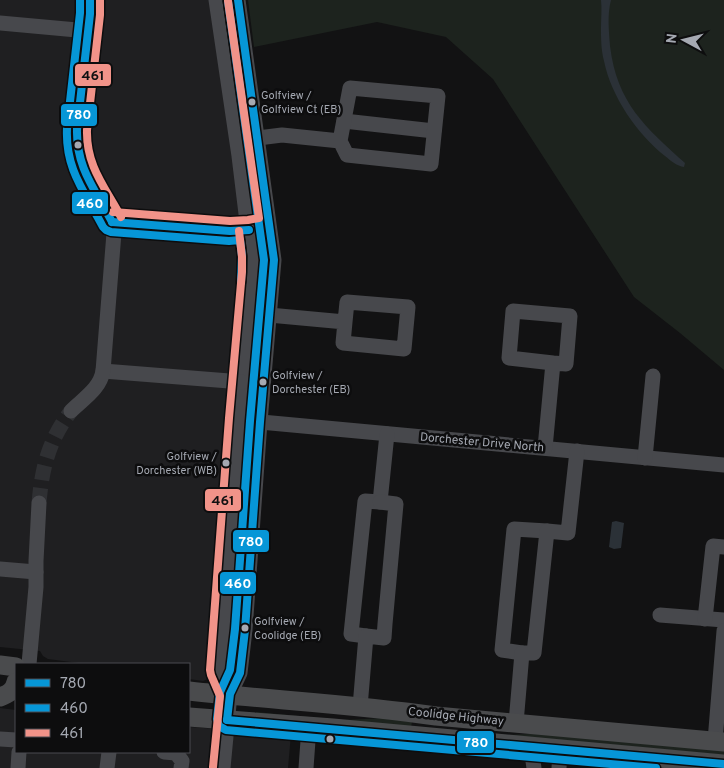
<svg xmlns="http://www.w3.org/2000/svg" width="724" height="768" font-family="Overpass,sans-serif">
  <style>
    .built { fill: #1f1f21 }
    .green { fill: #1d231e }
    .water { fill: #2b3137 }
    .lines { fill: none; stroke-linecap: round; stroke-linejoin: round }
    .minor-tunnel { stroke: #2f3033; stroke-width: 15; stroke-dasharray: 15 8; stroke-linecap: butt }
    .minor { stroke: #47484c; stroke-width: 15 }
    .major { stroke: #4a4b4d; stroke-width: 19 }
    .bus-1-casing { stroke: #0d0d0e; stroke-width: 11 }
    .bus-2-casing { stroke: #0d0d0e; stroke-width: 11 }
    .bus-3-casing { stroke: #0d0d0e; stroke-width: 11 }
    .bus-1 { stroke: #0696d7; stroke-width: 8 }
    .bus-2 { stroke: #0696d7; stroke-width: 8 }
    .bus-3 { stroke: #f19389; stroke-width: 8 }
    .bus-dot { fill: #a5a9b2; stroke: #0d0d0e; stroke-width: 2 }
    .labels { text-anchor: middle; dominant-baseline: central; stroke-width: 5; stroke-linejoin: round; paint-order: stroke }
    .bus-label { font-size: 11px; fill: #a5a9b2; stroke: #0d0d0e; text-anchor: start }
    .street-label { font-size: 12px; fill: #a5a9b2; stroke: #0d0d0e }
    .line-badge { stroke: #0d0d0e; stroke-width: 2 }
    .badge-label { font-size: 14px; text-anchor: middle; font-weight: bold; fill: #fff }
    .pale-badge-label { font-size: 14px; text-anchor: middle; font-weight: bold; fill: #111 }
  </style>
  <rect width="100%" height="100%" fill="#121213"/>
  <g class="built">
    <polygon points="0,0 213,0 248,262 214,674 210,678 203,681 189,679 189,664 86,664 48,659 43,656 40,651 0,647"/>
    <polygon points="0,708 16,710 16,752 189,752 189,727 291,734 288,768 0,768"/>
  </g>
  <g class="green">
    <polygon points="248,0 724,0 724,370 680,333 634,297 493,79 446,37 377,22 254,47"/>
    <polygon points="256,712 343,720 386,718 412,721 411,729 256,717"/>
    <polygon points="549,733 724,748 724,755 506,735"/>
  </g>
  <g class="water">
    <path d="M601,0h10c-4,15 -2,31 -1,46 7,57 35,81 75,117l-1,4c-7,-1 -13,-6 -19,-11 -28,-22 -54,-60 -61,-95 -3,-11 -3,-23 -3,-34 0,-9 1,-19 0,-27z"/>
    <polygon points="616,521 624,523 621,548 614,549 609,547 612,522"/>
  </g>
  <g class="lines">
    <g class="minor-tunnel">
      <polyline points="86,174 105,208"/>
      <path d="M39,503c3,-36 10,-63 32,-92"/>
    </g>
    <g class="minor">
      <polyline points="216,0 239,156 252,263 220,671 230,694"/>
      <polyline points="0,23 88,31"/>
      <polyline points="344,121 434,131"/>
      <polyline points="258,138 282,135 340,141 350,88 438,96 431,164 347,155 340,141"/>
      <polyline points="86,174 78,154 77,136 90,14 90,0"/>
      <polyline points="112,222 230,231 258,228"/>
      <polyline points="269,315 345,322 343,343 404,349 408,307 347,302 345,322"/>
      <polyline points="103,371 242,382"/>
      <path d="M71,411c12,-12 29,-22 32,-40l11,-138 -2,-11 -7,-14"/>
      <polyline points="250,421 724,465"/>
      <polyline points="545,448 553,363 566,364 570,316 513,311 509,358 553,363"/>
      <polyline points="645,458 653,376"/>
      <polyline points="0,569 36,572"/>
      <polyline points="660,615 724,620"/>
      <polyline points="705,619 713,546 724,547"/>
      <polyline points="366,636 351,634 365,501 380,502 387,434"/>
      <polyline points="522,653 502,650 514,529 547,531"/>
      <polyline points="29,664 36,587 36,561 39,503"/>
      <polyline points="360,707 366,636 384,638 385,624 396,504 380,502"/>
      <polyline points="516,723 522,653 534,653 547,531 568,533 577,451"/>
      <polyline points="0,739 16,740"/>
      <polyline points="715,741 724,631"/>
      <polyline points="531,747 534,768"/>
      <polyline points="164,752 176,753 182,761 181,768"/>
      <polyline points="18,768 19,752"/>
      <polyline points="107,768 109,752"/>
      <polyline points="223,768 230,694 240,673 245,630 260,422 274,260 238,0"/>
      <polyline points="306,768 309,727"/>
      <polyline points="559,768 560,750"/>
    </g>
    <g class="major">
      <polyline points="0,665 16,667"/>
      <path d="M189,691c82,9 165,13 247,25l288,26"/>
      <path d="M0,697c8,-3 14,-6 16,-15"/>
      <polyline points="189,717 333,728 724,764"/>
    </g>
    <g class="bus-1-casing">
      <g id="bus-1">
        <path d="M90,0v14l-13,115c-1,39 18,60 35,93"/>
        <polyline points="112,222 230,231 249,230"/>
        <polyline points="227,720 230,694 240,673 245,630 260,422 274,260 238,0"/>
        <polyline points="227,720 724,764"/>
      </g>
    </g>
    <g class="bus-2-casing">
      <g id="bus-2">
        <path d="M80,0v13l-13,115c-2,42 18,64 36,99l3,3 5,2 118,9 11,-1 2,16 -1,26"/>
        <polyline points="228,1 264,260 250,421 235,629 230,670 220,692 217,719 219,726 226,730 656,768"/>
      </g>
    </g>
    <g class="bus-3-casing">
      <g id="bus-3">
        <path d="M100,0v15l-13,115c-1,36 18,57 34,87"/>
        <polyline points="113,212 230,221 248,220 259,218 228,1"/>
        <polyline points="213,767 220,696 211,675 210,670 229,418 242,272 242,257 239,231"/>
      </g>
    </g>
    <use href="#bus-1" class="bus-1"/>
    <use href="#bus-2" class="bus-2"/>
    <use href="#bus-3" class="bus-3"/>
  </g>
  <g class="bus-dot">
    <circle cx="252" cy="102" r="4.5"/>
    <circle cx="78" cy="145" r="4.5"/>
    <circle cx="263" cy="382" r="4.5"/>
    <circle cx="226" cy="463" r="4.5"/>
    <circle cx="245" cy="628" r="4.5"/>
    <circle cx="330" cy="739" r="4.5"/>
  </g>
  <g class="labels">
    <g class="bus-label">
      <text x="261" y="96">Golfview /<tspan x="261" dy="14">Golfview Ct (EB)</tspan></text>
      <text x="272" y="376">Golfview /<tspan x="272" dy="14">Dorchester (EB)</tspan></text>
      <text x="217" y="457" text-anchor="end">Golfview /<tspan x="217" dy="14">Dorchester (WB)</tspan></text>
      <text x="254" y="622">Golfview /<tspan x="254" dy="14">Coolidge (EB)</tspan></text>
    </g>
    <g class="street-label">
      <text transform="translate(482 443) rotate(5)">Dorchester Drive North</text>
      <text transform="translate(456 717) rotate(6)">Coolidge Highway</text>
    </g>
  </g>
  <g class="line-badge">
    <rect x="74" y="63" width="38" height="24" rx="5" fill="#f19389"/>
    <rect x="60" y="103" width="38" height="24" rx="5" fill="#0696d7"/>
    <rect x="71" y="191" width="38" height="24" rx="5" fill="#0696d7"/>
    <rect x="204" y="488" width="38" height="24" rx="5" fill="#f19389"/>
    <rect x="232" y="529" width="38" height="24" rx="5" fill="#0696d7"/>
    <rect x="219" y="571" width="38" height="24" rx="5" fill="#0696d7"/>
    <rect x="456" y="730" width="39" height="24" rx="5" fill="#0696d7"/>
  </g>
  <g class="badge-label">
    <text x="79" y="119">780</text>
    <text x="90" y="208">460</text>
    <text x="251" y="546">780</text>
    <text x="238" y="588">460</text>
    <text x="476" y="747">780</text>
  </g>
  <g class="pale-badge-label">
    <text x="93" y="80">461</text>
    <text x="223" y="505">461</text>
  </g>
  <rect x="15" y="663" width="175" height="90" fill="#0d0d0e" stroke="#4a4b50"/>
  <rect x="25" y="679" width="25" height="8" fill="#0696d7" stroke="#4a4b50"/>
  <text x="60" y="688" font-size="15" fill="#a5a9b2">780</text>
  <rect x="25" y="704" width="25" height="8" fill="#0696d7" stroke="#4a4b50"/>
  <text x="60" y="713" font-size="15" fill="#a5a9b2">460</text>
  <rect x="25" y="729" width="25" height="8" fill="#f19389" stroke="#4a4b50"/>
  <text x="60" y="738" font-size="15" fill="#a5a9b2">461</text>
  <g transform="translate(684 40) rotate(277)" stroke="#0d0d0e" stroke-width="4" paint-order="stroke">
  <path d="M0-4L9 19L0 12L-9 19Z" fill="#a5a9b2"/>
  <text y="-8" font-size="14" font-weight="bold" text-anchor="middle" fill="#a5a9b2">N</text>
  </g>
</svg>
